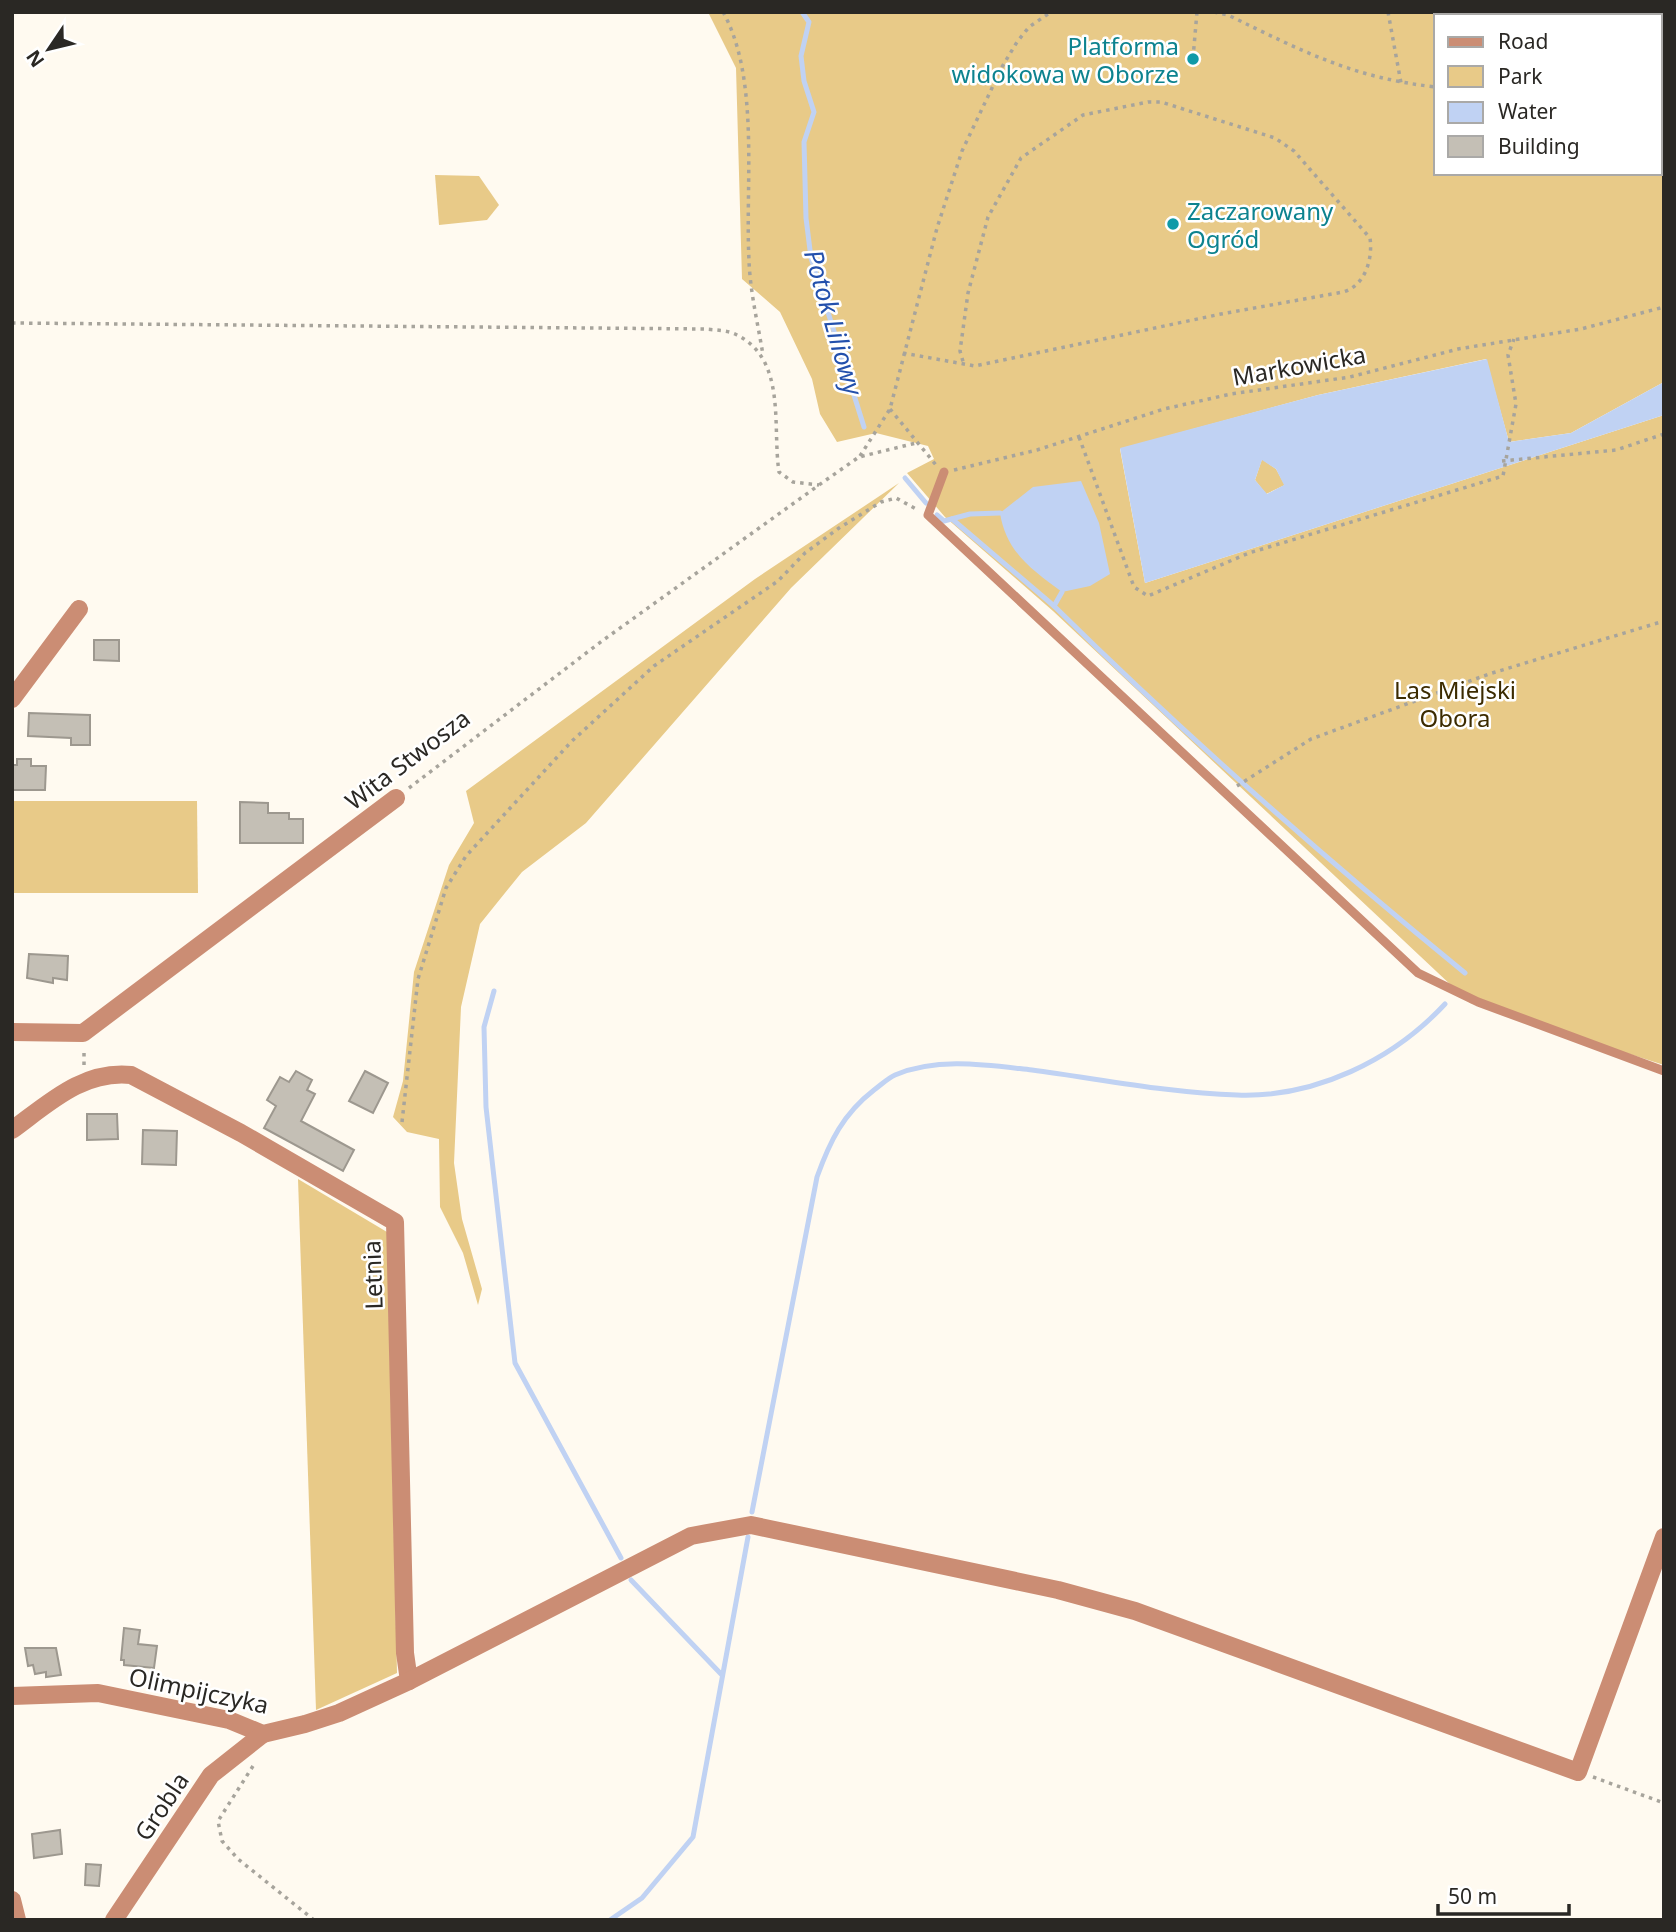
<svg xmlns="http://www.w3.org/2000/svg" width="1676" height="1932" font-family="'Noto Sans',sans-serif">
  <style>
    .green { fill: #e8ca88; fill-rule: evenodd }
    .water { fill: #c0d2f3; fill-rule: evenodd }
    .lines { fill: none; stroke-linecap: round; stroke-linejoin: round }
    .stream { stroke: #c0d2f3; stroke-width: 5 }
    .building { fill: #c4bfb5; stroke: #9d988f; stroke-width: 2 }
    .path { stroke: #a7a49c; stroke-width: 3.5; stroke-dasharray: 3.5 5; stroke-linecap: butt }
    .service { stroke: #cb8d74; stroke-width: 9 }
    .minor { stroke: #cb8d74; stroke-width: 18 }
    .tertiary { stroke: #cb8d74; stroke-width: 18 }
    .culture-dot { fill: #0f9aa8; stroke: #fff; stroke-width: 2.5 }
    .labels { text-anchor: middle; dominant-baseline: central; stroke-width: 5; stroke-linejoin: round; paint-order: stroke }
    .culture-label { font-size: 24px; fill: #0d838f; stroke: #fff; text-anchor: end }
    .street-label { font-size: 24px; fill: #2a2824; stroke: #fff }
    .park-label { font-size: 24px; fill: #3c2b00; stroke: #fff }
    .water-label { font-size: 26px; font-style: italic; fill: #2350ac; stroke: #fff }
  </style>
  <rect width="100%" height="100%" fill="#fffaf0"/>
  <g class="green">
    <path d="M708,12h956v370l-93,51 -62,9 -23,-83 -168,36 -198,54 25,134 519,-168v650l-194,-62 -417,-392 -108,-94 -38,-44 27,-14 -6,-13 -52,-13 -39,9 -17,-28 -8,-35 -32,-67 -38,-33 -6,-211zM1436,16h224v157h-224z"/>
    <polygon points="435,175 479,176 499,205 487,220 439,225"/>
    <polygon points="1262,459 1276,469 1285,485 1266,494 1255,480"/>
    <polygon points="899,483 791,588 586,823 522,872 480,924 461,1007 454,1163 462,1219 482,1289 478,1305 463,1253 440,1207 439,1139 407,1132 393,1117 403,1081 414,972 449,865 474,823 466,791 755,579"/>
    <polygon points="12,801 197,801 198,893 12,893"/>
    <polygon points="298,1179 387,1232 397,1673 316,1710"/>
  </g>
  <g class="water">
    <path d="M1487,359l22,83 62,-9 93,-51v33l-519,168 -25,-135 198,-53zM1262,460l14,9 8,16 -17,9 -12,-14z"/>
    <path d="M1081,481l18,42 11,51 -20,12 -28,6c-30,-22 -56,-40 -62,-79l33,-26z"/>
  </g>
  <g class="lines">
    <g class="stream">
      <polyline points="802,12 809,22 801,56 804,81 814,112 804,142 806,218 811,258 864,427"/>
      <polyline points="905,478 926,503"/>
      <polyline points="937,515 944,521 970,514 1000,513"/>
      <polyline points="952,519 1054,606"/>
      <path d="M1062,592l-8,14c131,129 269,251 411,367"/>
      <polyline points="494,991 484,1027 486,1107 515,1363 621,1558"/>
      <path d="M752,1512l65,-335c13,-36 26,-63 57,-87 7,-5 14,-12 21,-15 43,-18 92,-10 137,-5 68,9 137,23 205,25 78,3 156,-35 208,-91"/>
      <polyline points="631,1580 721,1674"/>
      <polyline points="610,1920 642,1898 693,1837 748,1537"/>
    </g>
  </g>
  <g class="building">
    <polygon points="94,640 119,640 119,661 94,660"/>
    <polygon points="29,713 90,715 90,745 71,745 71,738 28,736"/>
    <polygon points="17,759 31,759 31,766 46,766 45,790 12,790 12,765 17,765"/>
    <polygon points="240,802 268,803 268,813 289,813 289,819 303,819 303,843 240,843"/>
    <polygon points="29,954 68,956 67,980 53,978 53,983 27,978"/>
    <polygon points="296,1071 312,1080 307,1090 315,1094 301,1121 354,1150 343,1171 264,1128 276,1106 267,1100 280,1077 289,1082"/>
    <polygon points="365,1071 388,1083 373,1113 349,1101"/>
    <polygon points="87,1114 117,1114 118,1139 87,1140"/>
    <polygon points="143,1130 177,1131 176,1165 142,1164"/>
    <polygon points="124,1628 140,1630 138,1644 157,1646 154,1668 124,1665 124,1660 121,1660"/>
    <polygon points="25,1648 56,1648 61,1675 46,1677 46,1672 35,1674 33,1665 28,1666"/>
    <polygon points="60,1830 62,1854 34,1858 32,1834"/>
    <polygon points="86,1864 101,1865 99,1886 85,1885"/>
  </g>
  <g class="lines">
    <g class="path">
      <path d="M723,12c37,66 22,174 26,248 1,32 9,64 14,95"/>
      <path d="M1214,12l14,3c74,36 125,63 208,72"/>
      <polyline points="1388,12 1401,83"/>
      <polyline points="1583,12 1583,16"/>
      <polyline points="1660,49 1664,49"/>
      <polyline points="1193,58 1197,12"/>
      <path d="M12,323l693,6c9,1 23,1 32,6 50,25 35,91 42,137l14,10 26,3"/>
      <path d="M903,353l72,13 246,-52 122,-22c22,-6 30,-33 27,-54l-76,-87 -19,-13 -114,-36h-13l-65,13 -62,43 -33,59 -20,76 -8,58 4,14"/>
      <polyline points="890,409 936,465"/>
      <polyline points="1079,437 1134,587 1148,596 1249,553 1503,476 1516,404 1508,355 1514,339"/>
      <polyline points="860,456 890,409 937,228 962,151 1002,67 1017,42 1029,27 1051,12"/>
      <polyline points="1502,461 1616,450 1664,434"/>
      <polyline points="954,470 1037,450 1164,409 1231,394 1350,377 1458,349 1581,329 1664,307"/>
      <polyline points="1237,786 1311,739 1489,674 1664,621"/>
      <polyline points="409,788 602,641 819,485 859,457 916,443"/>
      <polyline points="84,1065 84,1049"/>
      <polyline points="402,1122 418,979 446,888 466,856 572,741 654,666 778,581 805,553 839,528 881,502 896,498 918,510"/>
      <polyline points="253,1766 218,1821 222,1841 238,1859 314,1920"/>
      <polyline points="1593,1777 1664,1803"/>
    </g>
    <polyline class="service" points="944,472 928,515 1418,973 1478,1002 1664,1071"/>
    <g class="minor">
      <polyline points="12,699 79,609"/>
      <polyline points="12,1032 83,1033 396,798"/>
      <path d="M12,1130c37,-27 71,-60 119,-55l110,58 154,89 10,431 4,28"/>
    </g>
    <g class="tertiary">
      <polyline points="12,1696 98,1693 229,1720 263,1734 305,1724 339,1713 409,1681 691,1536 751,1525 1058,1590 1135,1611 1578,1772 1664,1537"/>
      <polyline points="12,1900 17,1920"/>
      <polyline points="114,1920 211,1775 263,1734"/>
    </g>
  </g>
  <g class="culture-dot">
    <circle cx="1193" cy="59" r="7"/>
    <circle cx="1173" cy="224" r="7"/>
  </g>
  <g class="labels">
    <g class="culture-label">
      <text x="1179" y="45">Platforma<tspan x="1179" dy="28">widokowa w Oborze</tspan></text>
      <text x="1187" y="210" text-anchor="start">Zaczarowany<tspan x="1187" dy="28">Ogród</tspan></text>
    </g>
    <g class="street-label">
      <text transform="translate(1299 365) rotate(-10)">Markowicka</text>
      <text transform="translate(407 759) rotate(-37)">Wita Stwosza</text>
      <text transform="translate(372 1275) rotate(-92)">Letnia</text>
      <text transform="translate(199 1690) rotate(12)">Olimpijczyka</text>
      <text transform="translate(161 1806) rotate(-56)">Grobla</text>
    </g>
    <g class="park-label">
      <text x="1455" y="689">Las Miejski<tspan x="1455" dy="28">Obora</tspan></text>
    </g>
    <g class="water-label">
      <text transform="translate(834 322) rotate(74)">Potok Liliowy</text>
    </g>
  </g>
  <rect width="1676" height="1932" fill="none" stroke="#2a2824" stroke-width="28"/>
  <rect x="1434" y="14" width="228" height="161" fill="#ffffff" stroke="#aaa9a7" stroke-width="2"/>
  <rect x="1448" y="37" width="35" height="10" fill="#cb8d74" stroke="#aaa9a7" stroke-width="2"/>
  <text x="1498" y="49" font-size="21" fill="#2a2824">Road</text>
  <rect x="1448" y="66" width="35" height="21" fill="#e8ca88" stroke="#aaa9a7" stroke-width="2"/>
  <text x="1498" y="84" font-size="21" fill="#2a2824">Park</text>
  <rect x="1448" y="102" width="35" height="21" fill="#c0d2f3" stroke="#aaa9a7" stroke-width="2"/>
  <text x="1498" y="119" font-size="21" fill="#2a2824">Water</text>
  <rect x="1448" y="136" width="35" height="21" fill="#c4bfb5" stroke="#aaa9a7" stroke-width="2"/>
  <text x="1498" y="154" font-size="21" fill="#2a2824">Building</text>
  <g transform="translate(49 49) rotate(235)" stroke="#ffffff" stroke-width="5" paint-order="stroke">
  <path d="M0-5L12 26L0 18L-12 26Z" fill="#2a2824"/>
  <text y="-10" font-size="19" font-weight="bold" text-anchor="middle" fill="#2a2824">N</text>
  </g>
  <path d="M1438 1904v10h131v-10" fill="none" stroke="#2a2824" stroke-width="3.5"/>
  <text x="1448" y="1904" font-size="21" fill="#2a2824" stroke="#ffffff" stroke-width="5" paint-order="stroke">50 m</text>
</svg>
